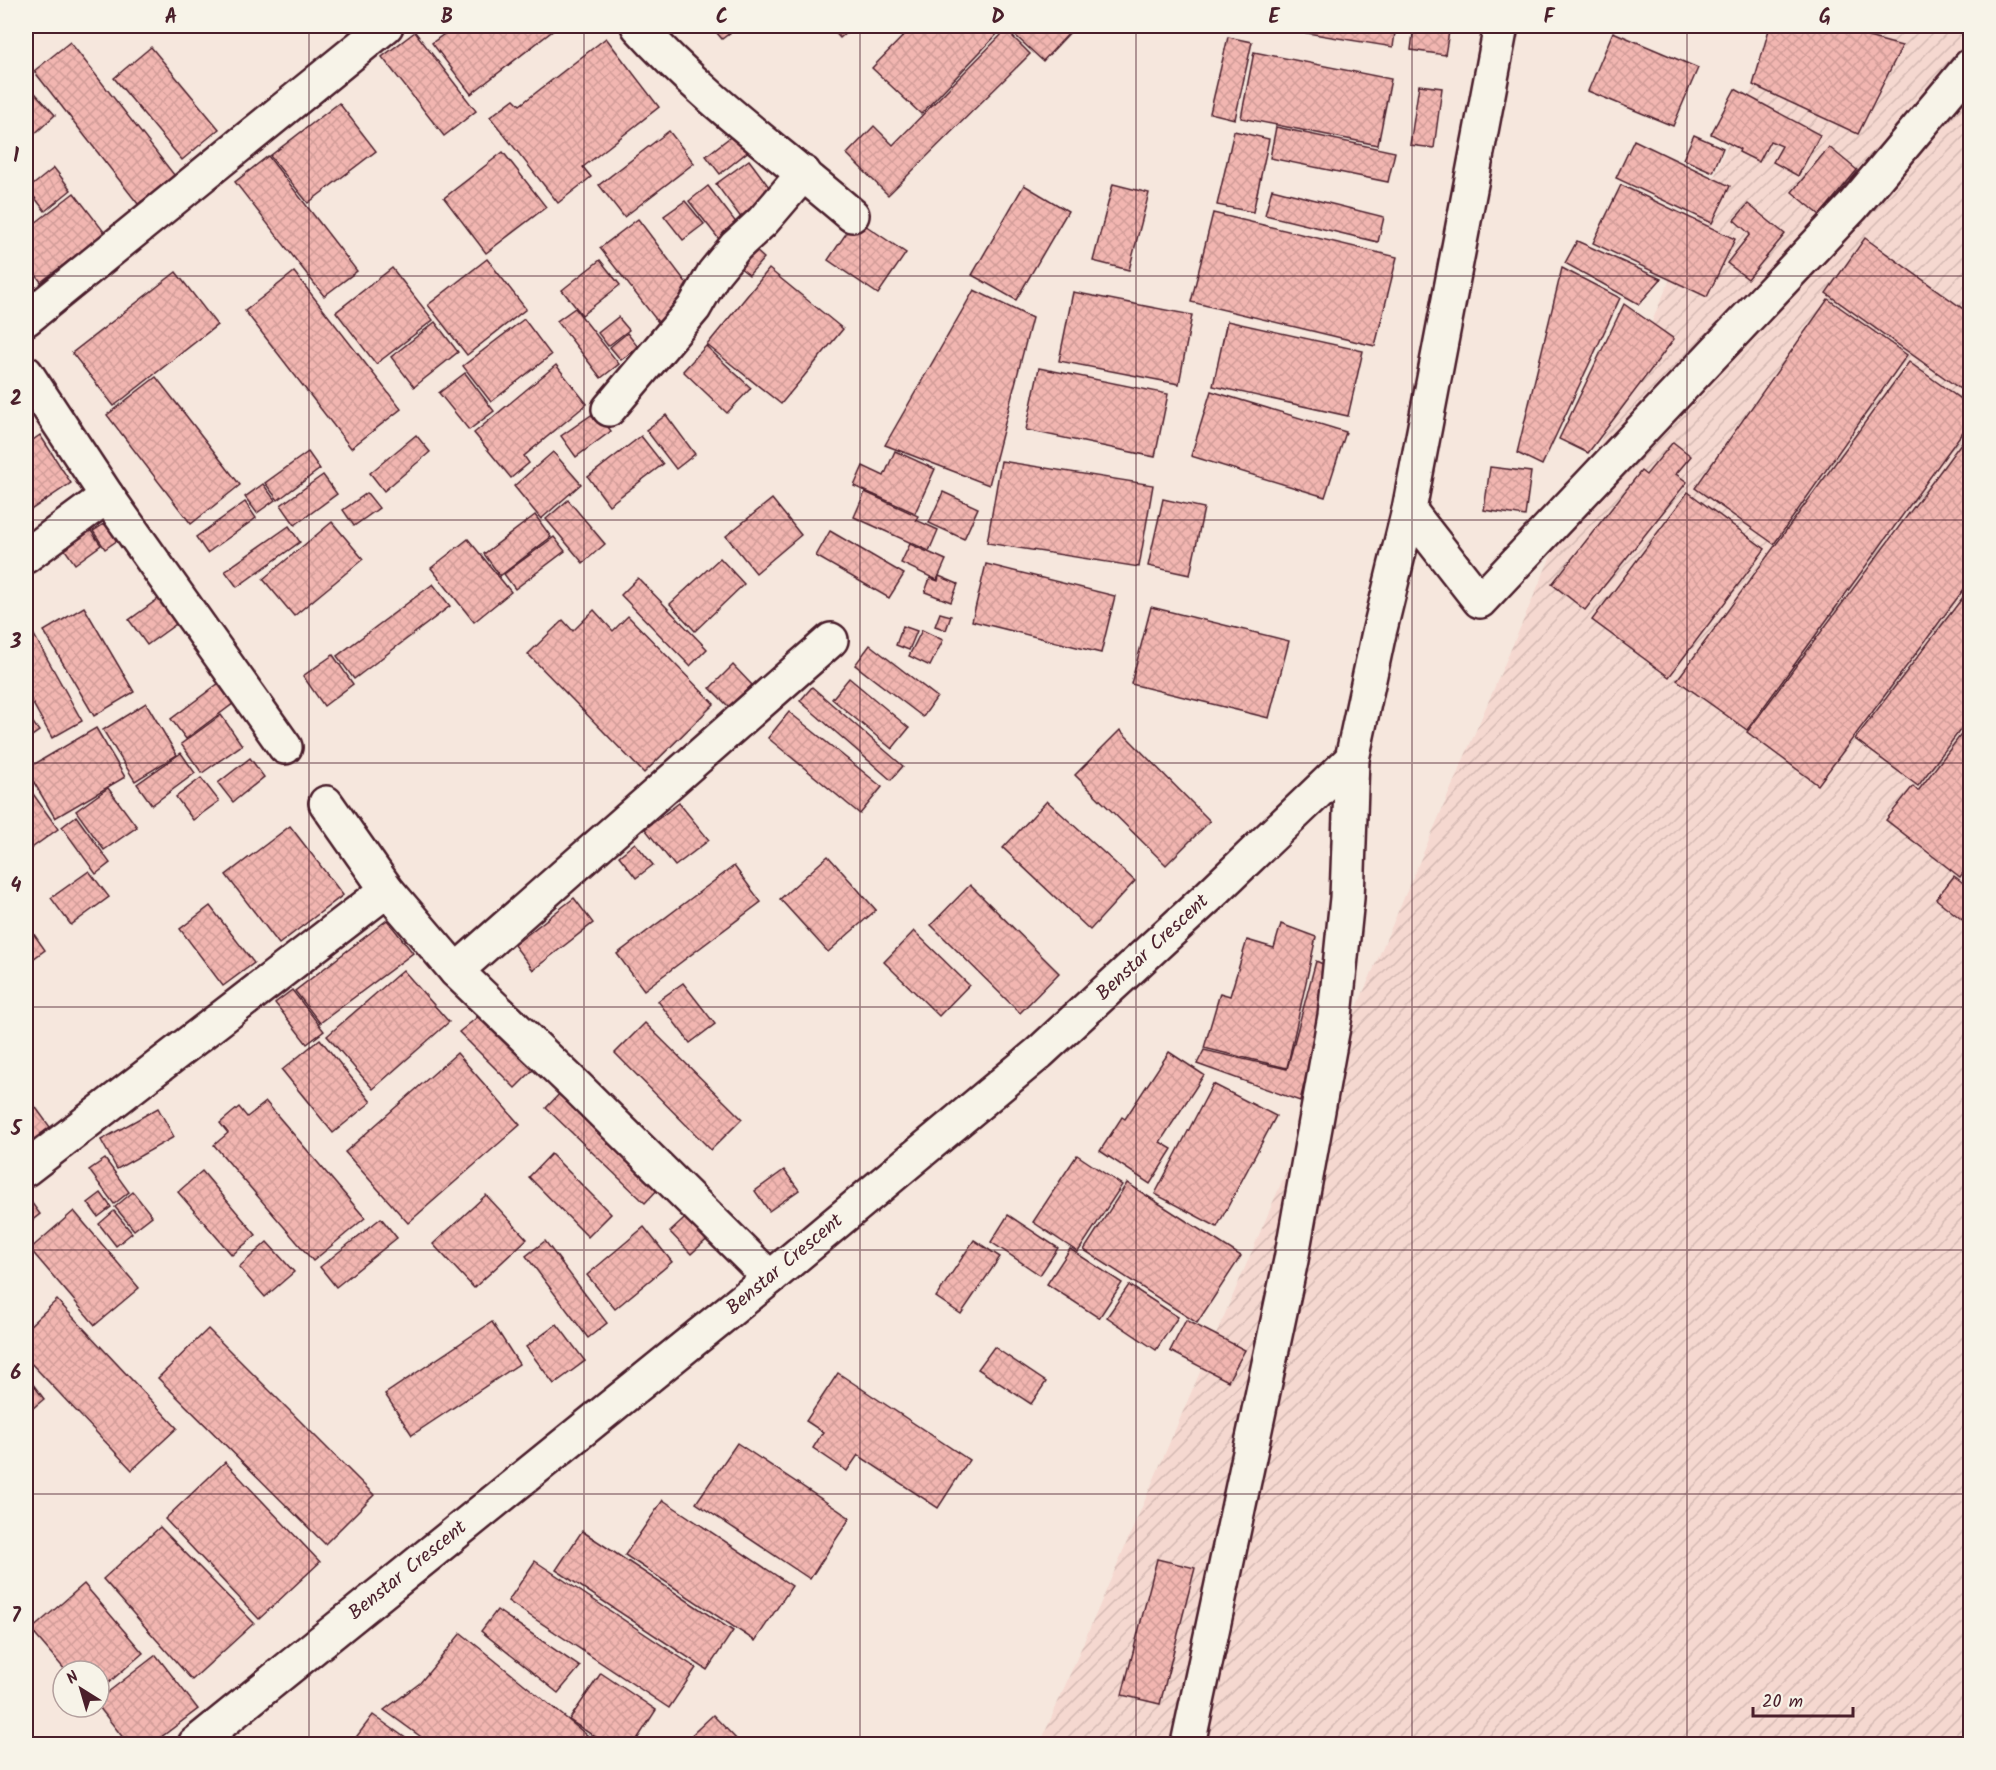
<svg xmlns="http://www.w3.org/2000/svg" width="1996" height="1770" font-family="Kalam,sans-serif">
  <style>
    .industrial { fill: url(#industrial-furrows) }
    .building { fill: url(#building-cross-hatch); stroke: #4a1f2b; stroke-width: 1.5 }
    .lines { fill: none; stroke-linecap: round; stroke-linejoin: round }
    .minor-casing { stroke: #4a1f2b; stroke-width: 38 }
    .minor { stroke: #f7f3e8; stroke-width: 33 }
    .grid { fill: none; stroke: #4a1f2b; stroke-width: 1.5; stroke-opacity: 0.55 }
    .labels { text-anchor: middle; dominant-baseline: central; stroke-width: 4.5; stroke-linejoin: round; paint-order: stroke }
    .street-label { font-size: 20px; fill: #4a1f2b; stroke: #f7f3e8 }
    .neatline { fill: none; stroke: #4a1f2b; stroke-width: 2 }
    .grid-label { font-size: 20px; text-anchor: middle; font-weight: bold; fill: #4a1f2b }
  </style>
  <defs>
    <pattern id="industrial-furrows" width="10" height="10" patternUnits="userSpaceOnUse" patternTransform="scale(1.5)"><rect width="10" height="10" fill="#f5d8d0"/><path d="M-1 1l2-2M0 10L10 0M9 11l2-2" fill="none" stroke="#d4b9b3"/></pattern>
    <pattern id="building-cross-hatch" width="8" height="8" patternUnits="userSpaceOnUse" patternTransform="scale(1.5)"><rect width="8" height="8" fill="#f2b6b1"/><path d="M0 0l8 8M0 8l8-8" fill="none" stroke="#d19c98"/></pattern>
  </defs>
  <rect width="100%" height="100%" fill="#f6e7dd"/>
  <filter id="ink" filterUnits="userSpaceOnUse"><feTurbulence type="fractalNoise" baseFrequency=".0167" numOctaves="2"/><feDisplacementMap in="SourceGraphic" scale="12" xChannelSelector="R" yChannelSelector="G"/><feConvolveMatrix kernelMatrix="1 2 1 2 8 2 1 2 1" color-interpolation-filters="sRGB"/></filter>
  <g filter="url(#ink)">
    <polygon class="industrial" points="1779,26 1970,26 1970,1744 1040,1744"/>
    <g class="building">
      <polygon points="455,26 559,26 471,94 432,43"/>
      <polygon points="711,26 739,26 722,39"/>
      <polygon points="829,26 854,26 840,38"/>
      <polygon points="913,26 996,26 1001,30 921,114 872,68"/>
      <polygon points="1005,26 1069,26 1073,29 1043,61"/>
      <polygon points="1264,26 1396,26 1393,47"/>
      <polygon points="1414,26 1450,26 1445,55 1411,50"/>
      <polygon points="1770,26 1827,26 1902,46 1858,134 1753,85"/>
      <polygon points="1006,30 1030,54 888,195 847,154 874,126 893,145"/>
      <polygon points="415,32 476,111 444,136 382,57"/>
      <polygon points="1613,32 1698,68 1673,126 1588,91"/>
      <polygon points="1228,37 1252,42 1235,119 1210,113"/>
      <polygon points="606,38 659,107 583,167 591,177 558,203 490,117 514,99 520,105"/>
      <polygon points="70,42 175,176 138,204 34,71"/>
      <polygon points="151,47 219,129 182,160 114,78"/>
      <polygon points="1254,52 1391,79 1378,145 1241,118"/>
      <polygon points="26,83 55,115 26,142"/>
      <polygon points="1419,85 1442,88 1434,148 1410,145"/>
      <polygon points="1735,89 1820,135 1798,176 1773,162 1782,146 1770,141 1759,162 1739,152 1740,149 1711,134"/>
      <polygon points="339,103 376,151 308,203 270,156"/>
      <polygon points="1276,127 1395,152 1388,182 1270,158"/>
      <polygon points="669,131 694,163 624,217 599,185"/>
      <polygon points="738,131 751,149 720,174 706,156"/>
      <polygon points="1234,131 1269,139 1253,212 1217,205"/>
      <polygon points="1694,135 1723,148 1713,172 1683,159"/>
      <polygon points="1634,140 1730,186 1712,223 1616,178"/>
      <polygon points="1829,147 1857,170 1820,215 1792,192"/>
      <polygon points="503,152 546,207 486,253 444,198"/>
      <polygon points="268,156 357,271 324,296 235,182"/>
      <polygon points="749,160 775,195 742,219 716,184"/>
      <polygon points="54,168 71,190 45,211 28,189"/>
      <polygon points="1113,184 1149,193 1129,270 1093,261"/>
      <polygon points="1024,185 1068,211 1016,300 972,275"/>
      <polygon points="1621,185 1735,239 1707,297 1593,243"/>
      <polygon points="708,186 741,229 722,243 689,201"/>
      <polygon points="1272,189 1384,217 1378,242 1265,215"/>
      <polygon points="74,193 105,233 41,282 26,262 26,230"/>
      <polygon points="685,201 704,224 683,240 664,216"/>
      <polygon points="1748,204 1785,234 1748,279 1727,263 1750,234 1734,220"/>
      <polygon points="1213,213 1397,257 1375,346 1191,302"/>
      <polygon points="638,219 694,293 658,322 600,248"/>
      <polygon points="856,219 906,253 878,294 828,260"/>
      <polygon points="1865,238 1970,314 1970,396 1826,293"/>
      <polygon points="1577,241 1661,279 1639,304 1565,263"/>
      <polygon points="754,249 764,258 749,275 738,266"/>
      <polygon points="487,259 526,309 467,355 428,305"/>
      <polygon points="600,260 620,285 582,315 562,290"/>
      <polygon points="392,268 433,320 376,364 336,312"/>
      <polygon points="1562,268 1620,298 1542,465 1517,453"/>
      <polygon points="769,269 843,329 781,404 707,345"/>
      <polygon points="176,272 217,325 114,406 72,353"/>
      <polygon points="294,272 401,409 351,448 245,311"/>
      <polygon points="974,290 1032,318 989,485 885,445"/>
      <polygon points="1073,292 1192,315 1179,384 1059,361"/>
      <polygon points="1828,299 1907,355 1774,544 1695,488"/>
      <polygon points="1624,304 1674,339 1588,453 1559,439"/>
      <polygon points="575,308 619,364 601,378 557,321"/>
      <polygon points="618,317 629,330 608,346 598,333"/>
      <polygon points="524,319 551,355 491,402 463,366"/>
      <polygon points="1227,321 1363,351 1348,416 1213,386"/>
      <polygon points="435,322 458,352 414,387 391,357"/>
      <polygon points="627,333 638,347 621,360 610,347"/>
      <polygon points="706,346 751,388 727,413 683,371"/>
      <polygon points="1909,362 1970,406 1970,422 1747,730 1677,680"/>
      <polygon points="556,365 587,404 524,456 529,463 511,478 474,433"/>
      <polygon points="1039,368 1168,394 1155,457 1026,430"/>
      <polygon points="465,373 494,411 469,430 439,393"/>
      <polygon points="156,377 240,485 191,524 107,415"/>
      <polygon points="1211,391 1346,432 1325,497 1191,456"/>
      <polygon points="597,411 611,431 576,457 561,436"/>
      <polygon points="666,415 695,454 676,469 646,430"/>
      <polygon points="1970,431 1970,581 1818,785 1747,732"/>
      <polygon points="40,435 71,483 26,513 26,445"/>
      <polygon points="416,435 430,452 384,491 370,473"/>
      <polygon points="641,436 663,464 609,505 588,477"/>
      <polygon points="1673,442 1691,456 1676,474 1687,482 1585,610 1552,584 1641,471 1646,475"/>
      <polygon points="895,451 935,469 915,513 854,486 863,466 884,476"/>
      <polygon points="308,452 320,469 278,500 265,483"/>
      <polygon points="553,452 581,484 541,519 514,486"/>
      <polygon points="1001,461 1153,485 1139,567 987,543"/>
      <polygon points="1490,467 1531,472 1525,516 1484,510"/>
      <polygon points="323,475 337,494 295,525 281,505"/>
      <polygon points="263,484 275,500 257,513 245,497"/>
      <polygon points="865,492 918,516 916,520 938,530 929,551 854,517"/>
      <polygon points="943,492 978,508 964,539 929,523"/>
      <polygon points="1688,492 1765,549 1669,677 1592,620"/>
      <polygon points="367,493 379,508 354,526 343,510"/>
      <polygon points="772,499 801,535 756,573 726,536"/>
      <polygon points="1163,499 1204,508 1190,575 1148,566"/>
      <polygon points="568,500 605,544 583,563 546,519"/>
      <polygon points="245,502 256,518 207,553 196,537"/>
      <polygon points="535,515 551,537 500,576 484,554"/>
      <polygon points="116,516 128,533 105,549 93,531"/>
      <polygon points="332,522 363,559 294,616 263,579"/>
      <polygon points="289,526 300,542 237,587 225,571"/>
      <polygon points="89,528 101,545 75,564 63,547"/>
      <polygon points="830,531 904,574 889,598 816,556"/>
      <polygon points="554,537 565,551 515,589 504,574"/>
      <polygon points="468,539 511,592 474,622 431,568"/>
      <polygon points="910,544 946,560 937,580 901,563"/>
      <polygon points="720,558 744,584 695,631 670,604"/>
      <polygon points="986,564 1115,596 1101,653 972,621"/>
      <polygon points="939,576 958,584 951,602 925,592 930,578 938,581"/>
      <polygon points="638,578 707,649 690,666 621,595"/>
      <polygon points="433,584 450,606 354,679 337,656"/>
      <polygon points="1970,588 1970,717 1918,786 1855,739"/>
      <polygon points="165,594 183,619 147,645 129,620"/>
      <polygon points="84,607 134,692 94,716 44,631"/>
      <polygon points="1151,607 1289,641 1269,718 1131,684"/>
      <polygon points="594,610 613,631 628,616 714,704 644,773 528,654 563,620 573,631"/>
      <polygon points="940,613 951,616 946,630 935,626"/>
      <polygon points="29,626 82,721 52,738 26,691 26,628"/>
      <polygon points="903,626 917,631 909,650 896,645"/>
      <polygon points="922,630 943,640 930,666 909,656"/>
      <polygon points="870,645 937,697 923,717 855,665"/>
      <polygon points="333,655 353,684 324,706 303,676"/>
      <polygon points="733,665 752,685 729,707 710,688"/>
      <polygon points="849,678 909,728 892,749 832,699"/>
      <polygon points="223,680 238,700 186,739 171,719"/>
      <polygon points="812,687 903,766 891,780 800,701"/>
      <polygon points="146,703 177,755 135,781 103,730"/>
      <polygon points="789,712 882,787 860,814 768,738"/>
      <polygon points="26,713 39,731 26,740"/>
      <polygon points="221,715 242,745 202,773 181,744"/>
      <polygon points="1970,723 1970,863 1960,877 1886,820 1913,786 1918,791"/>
      <polygon points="96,728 125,777 55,818 26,769"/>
      <polygon points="1120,730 1210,821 1166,865 1075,775"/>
      <polygon points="181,753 195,773 152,805 137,784"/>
      <polygon points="250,758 264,777 233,802 218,783"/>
      <polygon points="201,778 219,801 193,820 176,797"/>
      <polygon points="26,784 58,829 26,852"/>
      <polygon points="108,788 137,827 104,850 76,811"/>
      <polygon points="1047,801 1135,881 1090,930 1003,848"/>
      <polygon points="679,803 709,840 675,866 645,829"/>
      <polygon points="76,816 110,863 96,874 62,827"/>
      <polygon points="290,826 343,895 279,944 226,875"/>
      <polygon points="635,843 653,865 636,878 619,856"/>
      <polygon points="828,856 876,910 828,952 780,899"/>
      <polygon points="734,866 761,902 644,990 617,954"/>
      <polygon points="89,871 109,897 71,925 51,898"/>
      <polygon points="1954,876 1970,888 1970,926 1936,899"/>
      <polygon points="970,885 1059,973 1020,1013 931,925"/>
      <polygon points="574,898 593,923 533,970 514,945"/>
      <polygon points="210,906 254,963 223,986 180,929"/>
      <polygon points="387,920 413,953 320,1023 295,991"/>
      <polygon points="26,923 45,950 26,964"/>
      <polygon points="1281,924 1316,937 1287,1068 1204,1048 1220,993 1230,996 1247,940 1274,948"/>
      <polygon points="914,931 969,985 939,1016 884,962"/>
      <polygon points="1316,961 1332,968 1300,1101 1197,1064 1204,1050 1287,1069"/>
      <polygon points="403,970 449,1022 373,1089 327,1036"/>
      <polygon points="683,983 715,1024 690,1043 658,1001"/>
      <polygon points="292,990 324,1031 307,1044 275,1003"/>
      <polygon points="479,1016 534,1069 515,1088 459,1032"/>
      <polygon points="645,1023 742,1119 711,1150 615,1053"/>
      <polygon points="320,1039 371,1102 333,1133 282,1070"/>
      <polygon points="1169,1052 1204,1075 1160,1142 1172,1149 1150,1184 1100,1151 1122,1117 1125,1119"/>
      <polygon points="457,1053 520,1125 408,1223 345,1152"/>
      <polygon points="1213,1084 1276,1116 1217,1227 1155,1194"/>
      <polygon points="562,1091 661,1186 645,1203 546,1108"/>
      <polygon points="266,1102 365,1218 313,1261 214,1145 228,1133 220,1123 239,1107 247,1117"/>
      <polygon points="34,1105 50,1127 31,1141 26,1134 26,1112"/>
      <polygon points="158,1108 174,1137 117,1169 101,1140"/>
      <polygon points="26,1135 35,1146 26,1153"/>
      <polygon points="551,1154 611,1214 588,1237 529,1177"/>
      <polygon points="1077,1155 1122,1185 1078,1252 1033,1222"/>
      <polygon points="105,1159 129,1192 114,1204 89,1170"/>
      <polygon points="784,1170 799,1190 769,1211 755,1191"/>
      <polygon points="202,1171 256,1235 232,1255 178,1192"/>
      <polygon points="1127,1183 1241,1256 1197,1323 1084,1250"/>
      <polygon points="133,1192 152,1216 134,1230 115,1207"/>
      <polygon points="101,1193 111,1207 98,1217 88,1203"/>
      <polygon points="486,1195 527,1239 474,1288 433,1244"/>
      <polygon points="28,1198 40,1214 26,1225 26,1200"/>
      <polygon points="694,1210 714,1233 691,1254 670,1232"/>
      <polygon points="74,1211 139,1288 95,1325 30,1249"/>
      <polygon points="114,1211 132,1233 116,1246 99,1224"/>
      <polygon points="1008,1215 1058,1248 1040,1275 991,1242"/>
      <polygon points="381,1218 397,1238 336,1287 320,1267"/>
      <polygon points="644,1227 672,1262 615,1309 587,1275"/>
      <polygon points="974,1240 1000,1257 961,1314 936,1297"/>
      <polygon points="545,1241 607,1323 588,1338 526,1256"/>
      <polygon points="267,1242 294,1272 265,1297 239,1267"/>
      <polygon points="1070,1249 1122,1283 1099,1318 1047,1284"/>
      <polygon points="1129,1285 1178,1317 1156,1350 1107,1317"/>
      <polygon points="57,1300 177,1428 132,1470 26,1358 26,1329"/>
      <polygon points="1186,1320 1245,1350 1228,1381 1170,1351"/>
      <polygon points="492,1322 519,1364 412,1435 385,1394"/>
      <polygon points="557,1324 585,1361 554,1384 526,1347"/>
      <polygon points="208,1329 374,1495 325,1544 158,1378"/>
      <polygon points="994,1347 1046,1382 1031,1404 978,1369"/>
      <polygon points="838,1373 969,1460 938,1508 858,1455 847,1471 813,1448 823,1432 806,1421"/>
      <polygon points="26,1375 44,1399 26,1414"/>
      <polygon points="737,1443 850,1518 810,1579 696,1503"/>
      <polygon points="225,1462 320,1562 259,1619 165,1519"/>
      <polygon points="663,1500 792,1586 755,1641 625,1555"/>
      <polygon points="160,1527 254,1623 192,1680 103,1579"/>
      <polygon points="582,1531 733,1631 707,1670 556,1570"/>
      <polygon points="1157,1559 1195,1568 1160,1704 1122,1695"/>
      <polygon points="535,1561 696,1668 669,1708 508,1601"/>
      <polygon points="84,1584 143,1653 99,1691 99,1671 66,1671 31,1630"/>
      <polygon points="497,1610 580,1667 558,1693 481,1631"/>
      <polygon points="461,1633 598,1744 431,1744 384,1710 420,1683"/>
      <polygon points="156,1655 198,1709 152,1744 128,1744 99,1707 99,1699"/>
      <polygon points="601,1673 656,1710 634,1744 606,1744 569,1720"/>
      <polygon points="373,1715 414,1744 351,1744"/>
      <polygon points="713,1715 741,1744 682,1744"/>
    </g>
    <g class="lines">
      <g class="minor-casing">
        <g id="minor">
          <path d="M638,26c64,71 142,127 214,189"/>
          <polyline points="26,319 386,26"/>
          <polyline points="26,373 107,496 285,747"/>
          <polyline points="609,409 694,308 714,273 736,246 763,221 804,173"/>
          <polyline points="1409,510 1480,601 1852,207 1970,66"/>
          <polyline points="26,556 107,496"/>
          <polyline points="326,803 387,890 456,971 577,1087 770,1278"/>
          <polyline points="456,971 831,640"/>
          <polyline points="26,1169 387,890"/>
          <polyline points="195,1744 770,1278 1039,1053 1208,897 1352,759"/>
          <polyline points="1188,1744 1291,1260 1335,1016 1347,898 1352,759 1378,637 1409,510 1501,26"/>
        </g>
      </g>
      <use href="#minor" class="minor"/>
    </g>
  </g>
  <path class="grid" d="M309,26v1718M584,26v1718M860,26v1718M1136,26v1718M1412,26v1718M1687,26v1718M26,276h1944M26,520h1944M26,763h1944M26,1007h1944M26,1250h1944M26,1494h1944"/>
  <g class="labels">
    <g class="street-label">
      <text transform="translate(1153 948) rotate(-43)">Benstar Crescent</text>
      <text transform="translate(785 1265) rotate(-40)">Benstar Crescent</text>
      <text transform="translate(408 1571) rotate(-39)">Benstar Crescent</text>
    </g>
  </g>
  <rect width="1996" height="1770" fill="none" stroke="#f7f3e8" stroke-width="66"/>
  <g transform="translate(81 1689) rotate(323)"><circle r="28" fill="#f7f3e8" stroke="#b29e9c" stroke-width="1.5"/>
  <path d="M0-4.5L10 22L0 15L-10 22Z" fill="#4a1f2b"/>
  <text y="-9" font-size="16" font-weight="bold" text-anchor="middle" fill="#4a1f2b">N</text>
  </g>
  <path d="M1753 1707v9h100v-9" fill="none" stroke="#4a1f2b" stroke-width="3"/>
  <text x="1762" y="1707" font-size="18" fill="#4a1f2b" stroke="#f7f3e8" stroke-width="4.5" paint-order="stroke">20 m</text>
  <rect x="33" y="33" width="1930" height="1704" class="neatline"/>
  <g class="grid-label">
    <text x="171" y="23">A</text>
    <text x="447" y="23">B</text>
    <text x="722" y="23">C</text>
    <text x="998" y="23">D</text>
    <text x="1274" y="23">E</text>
    <text x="1549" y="23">F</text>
    <text x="1825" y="23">G</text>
    <text x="16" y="162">1</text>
    <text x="16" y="405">2</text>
    <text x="16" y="648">3</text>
    <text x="16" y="892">4</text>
    <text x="16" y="1135">5</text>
    <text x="16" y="1379">6</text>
    <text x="16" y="1622">7</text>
  </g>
</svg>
